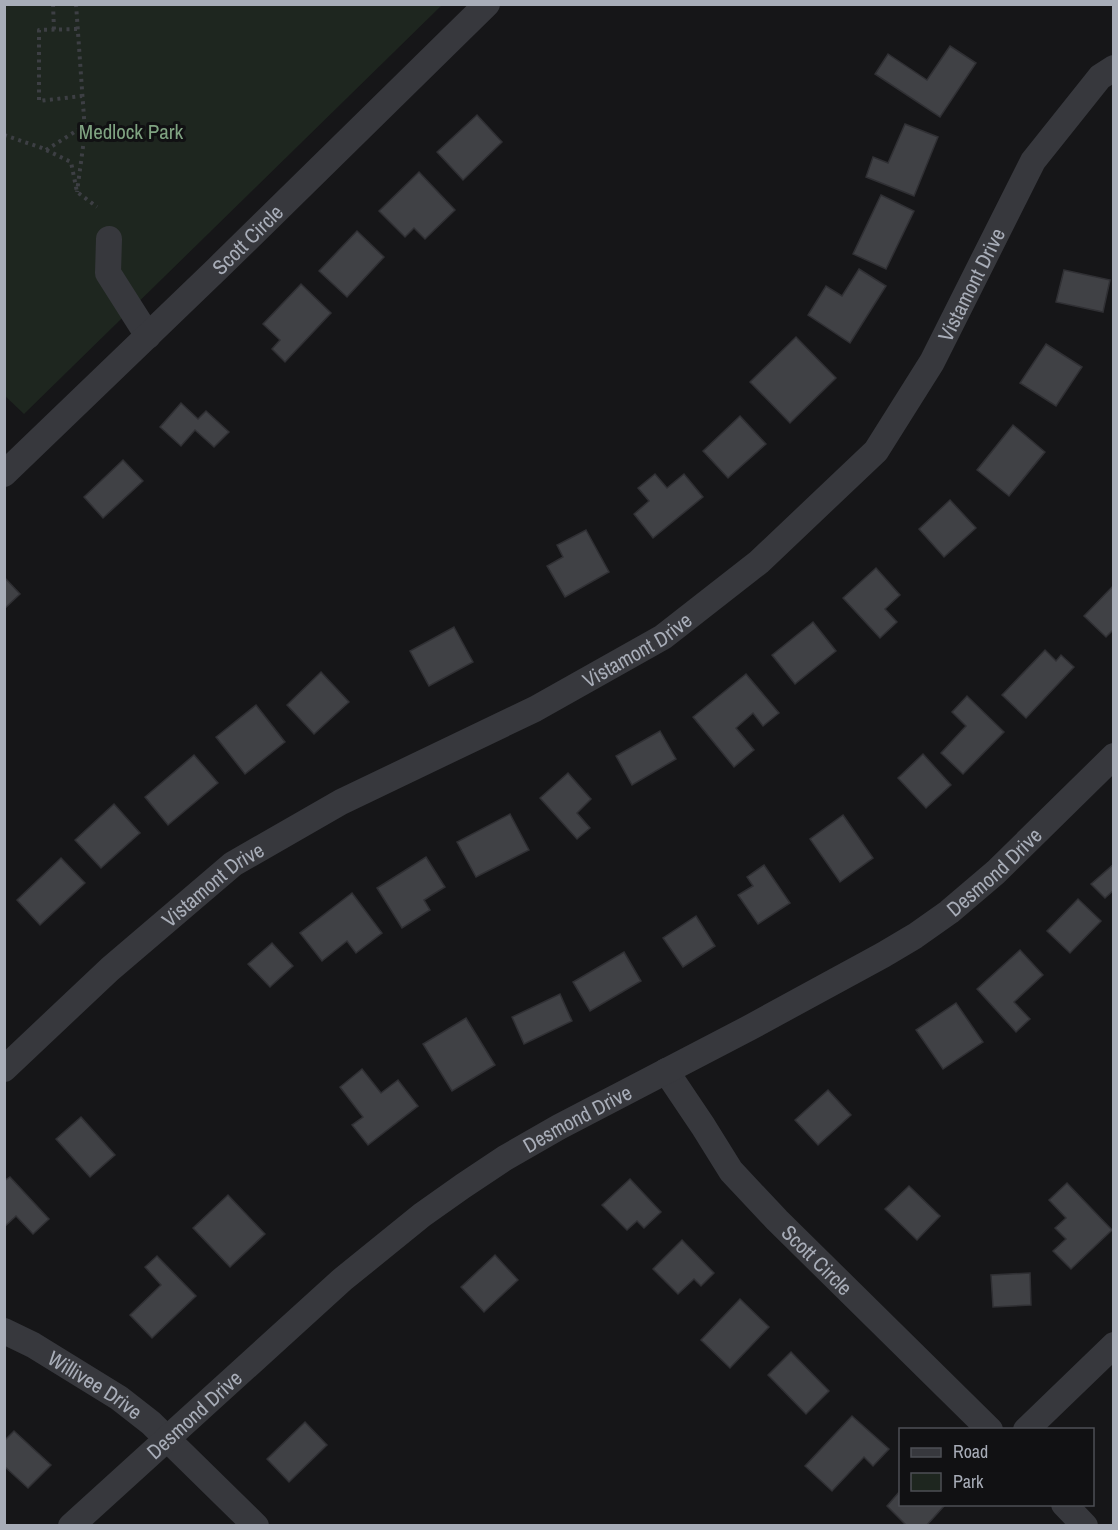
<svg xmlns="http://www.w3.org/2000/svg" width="1118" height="1530" font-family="'Archivo Narrow',sans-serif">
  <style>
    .green { fill: #1e261f }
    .building { fill: #404145; stroke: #303034; stroke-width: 1.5 }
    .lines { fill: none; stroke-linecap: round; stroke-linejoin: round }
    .path { stroke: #3d3f44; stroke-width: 4; stroke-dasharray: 3 4.5; stroke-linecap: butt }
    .minor { stroke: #37383d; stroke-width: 26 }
    .labels { text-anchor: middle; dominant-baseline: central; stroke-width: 6; stroke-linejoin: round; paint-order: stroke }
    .park-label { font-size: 21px; fill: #7fa381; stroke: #111113 }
    .street-label { font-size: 21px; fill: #a8adb8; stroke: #111113 }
  </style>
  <rect width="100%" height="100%" fill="#161618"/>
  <polygon class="green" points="4,5 442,5 24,414 4,395"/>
  <g class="building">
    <polygon points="950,46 976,63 940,117 875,74 888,54 927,80"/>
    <polygon points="477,115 502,142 463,180 437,152"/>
    <polygon points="905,124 938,137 914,196 866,177 873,157 888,163"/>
    <polygon points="419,172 455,210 425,239 414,228 405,237 379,211"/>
    <polygon points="881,195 914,211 886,269 853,254"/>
    <polygon points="357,231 384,257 347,297 319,271"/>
    <polygon points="859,269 886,286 850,343 808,315 826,286 842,296"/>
    <polygon points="1064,270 1110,280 1103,312 1056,302"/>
    <polygon points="301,284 331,313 285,362 272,349 280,340 263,324"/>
    <polygon points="796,337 836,378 790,423 750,382"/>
    <polygon points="1046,344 1082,367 1056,406 1020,383"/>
    <polygon points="181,403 198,419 206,411 229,432 214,447 195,430 181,446 160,427"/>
    <polygon points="740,416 766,444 728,478 703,451"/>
    <polygon points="1013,425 1045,452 1009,496 977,470"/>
    <polygon points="123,460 143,481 103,518 84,497"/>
    <polygon points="655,474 667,488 684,474 703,497 653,538 634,514 649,501 638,488"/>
    <polygon points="950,500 976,528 944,557 919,529"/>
    <polygon points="586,530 609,572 565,597 547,566 563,557 557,545"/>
    <polygon points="876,568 900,595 885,609 897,622 880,638 843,598"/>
    <polygon points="4,577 20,594 4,609"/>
    <polygon points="1114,585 1114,629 1106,637 1084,616"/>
    <polygon points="813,622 836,651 795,684 772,655"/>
    <polygon points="454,627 473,662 429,686 410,651"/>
    <polygon points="1045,650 1056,661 1061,655 1074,667 1026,718 1002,695"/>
    <polygon points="321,672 349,702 314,734 287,705"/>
    <polygon points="746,674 779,713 763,726 753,713 736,728 754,750 734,767 693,717"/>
    <polygon points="967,696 1004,732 963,774 941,753 966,726 952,712"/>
    <polygon points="256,705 285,742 245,774 216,737"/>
    <polygon points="660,731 676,759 632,785 616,756"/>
    <polygon points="923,754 951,785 926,808 898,778"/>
    <polygon points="194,755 218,783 168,825 145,797"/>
    <polygon points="568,773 591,799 577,813 590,828 577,839 540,798"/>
    <polygon points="114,804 140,833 101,868 75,840"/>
    <polygon points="510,814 529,850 476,877 457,842"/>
    <polygon points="843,815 873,858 840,882 810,839"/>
    <polygon points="426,857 445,887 424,900 430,910 402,928 377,888"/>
    <polygon points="61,858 85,883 40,925 17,900"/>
    <polygon points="1114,864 1114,890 1105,898 1091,884"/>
    <polygon points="764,865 790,903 758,924 738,895 753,886 747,877"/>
    <polygon points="352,893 382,933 356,953 347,941 322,961 300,933"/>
    <polygon points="1078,899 1101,921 1070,953 1047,931"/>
    <polygon points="696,916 715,946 683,967 663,938"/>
    <polygon points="272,943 293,966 270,987 248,964"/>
    <polygon points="1020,950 1043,975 1014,1002 1030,1019 1016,1032 977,989"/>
    <polygon points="624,952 641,981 590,1011 573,982"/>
    <polygon points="560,994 572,1021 524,1044 512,1017"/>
    <polygon points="956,1003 983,1042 943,1069 916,1030"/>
    <polygon points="466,1018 495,1065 452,1091 423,1044"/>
    <polygon points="362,1069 381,1093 398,1080 418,1106 368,1145 352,1125 363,1117 340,1087"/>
    <polygon points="828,1090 851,1115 818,1145 795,1120"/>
    <polygon points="81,1117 115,1155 90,1177 56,1139"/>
    <polygon points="10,1177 49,1219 33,1234 16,1216 4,1227 4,1181"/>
    <polygon points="630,1179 661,1212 644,1228 637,1221 627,1230 602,1205"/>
    <polygon points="1067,1183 1112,1230 1071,1269 1053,1251 1066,1239 1055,1228 1066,1218 1049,1200"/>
    <polygon points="909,1186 940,1216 917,1240 885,1209"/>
    <polygon points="228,1195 265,1234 230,1267 193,1228"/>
    <polygon points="682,1240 714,1273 701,1286 694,1279 678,1294 653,1269"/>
    <polygon points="495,1255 518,1280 484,1312 461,1287"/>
    <polygon points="157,1256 196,1296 152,1338 130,1315 161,1285 145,1267"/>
    <polygon points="1030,1273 1031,1305 993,1307 991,1275"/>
    <polygon points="740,1299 769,1327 730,1368 701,1340"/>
    <polygon points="791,1352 829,1391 806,1414 768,1375"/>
    <polygon points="852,1416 889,1449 873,1466 864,1457 832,1491 805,1466"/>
    <polygon points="305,1422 327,1445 289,1482 267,1459"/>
    <polygon points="14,1431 51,1465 28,1488 4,1466 4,1441"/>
    <polygon points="900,1491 900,1504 942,1504 944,1506 926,1526 907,1526 887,1506"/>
  </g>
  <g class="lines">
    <g class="path">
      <polyline points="53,4 54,30"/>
      <polyline points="76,4 85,132 77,192"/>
      <polyline points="77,29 39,30 39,101 82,96"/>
      <polyline points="4,135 42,148 71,162 77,192 97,207"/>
      <polyline points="46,150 84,126"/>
    </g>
    <g class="minor">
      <polyline points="109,239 108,273 148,336"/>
      <path id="s1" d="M4,474l213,-205 270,-265"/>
      <path id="s2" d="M4,1069l106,-100 123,-105 108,-62 194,-93 128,-72 96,-75 117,-111 56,-89 101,-201 67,-84 14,-9"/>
      <path id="s3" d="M666,1071l37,55 28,45 46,49 213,210"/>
      <path id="s4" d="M4,1331l29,14 86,53 32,25 105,103"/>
      <polyline points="1026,1430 1114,1345"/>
      <polyline points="1064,1504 1085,1526"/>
      <path id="s5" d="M71,1526l272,-247 79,-64 41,-29 42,-28 54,-31 190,-99 134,-73 32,-19 34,-24 47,-40 118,-116"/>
    </g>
  </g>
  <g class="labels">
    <g class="park-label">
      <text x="131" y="131">Medlock Park</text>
    </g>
    <g class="street-label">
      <text stroke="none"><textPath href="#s1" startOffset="338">Scott Circle</textPath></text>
      <text stroke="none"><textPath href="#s2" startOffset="1269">Vistamont Drive</textPath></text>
      <text stroke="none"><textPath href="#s2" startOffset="765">Vistamont Drive</textPath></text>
      <text stroke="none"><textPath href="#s5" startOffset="1138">Desmond Drive</textPath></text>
      <text stroke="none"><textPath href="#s2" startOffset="279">Vistamont Drive</textPath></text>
      <text stroke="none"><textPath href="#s5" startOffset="652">Desmond Drive</textPath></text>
      <text stroke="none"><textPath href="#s3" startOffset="243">Scott Circle</textPath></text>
      <text stroke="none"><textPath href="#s4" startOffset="106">Willivee Drive</textPath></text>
      <text stroke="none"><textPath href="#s5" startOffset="166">Desmond Drive</textPath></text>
    </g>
  </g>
  <rect width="1118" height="1530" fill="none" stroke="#a8adb8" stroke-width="12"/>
  <rect x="899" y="1428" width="195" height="78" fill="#111113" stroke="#4d4f55" stroke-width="1.5"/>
  <rect x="911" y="1448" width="30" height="9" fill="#37383d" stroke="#4d4f55" stroke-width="1.5"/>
  <text x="953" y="1458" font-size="18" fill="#a8adb8">Road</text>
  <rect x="911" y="1473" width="30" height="18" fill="#1e261f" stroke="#4d4f55" stroke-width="1.5"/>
  <text x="953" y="1488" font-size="18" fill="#a8adb8">Park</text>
</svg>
